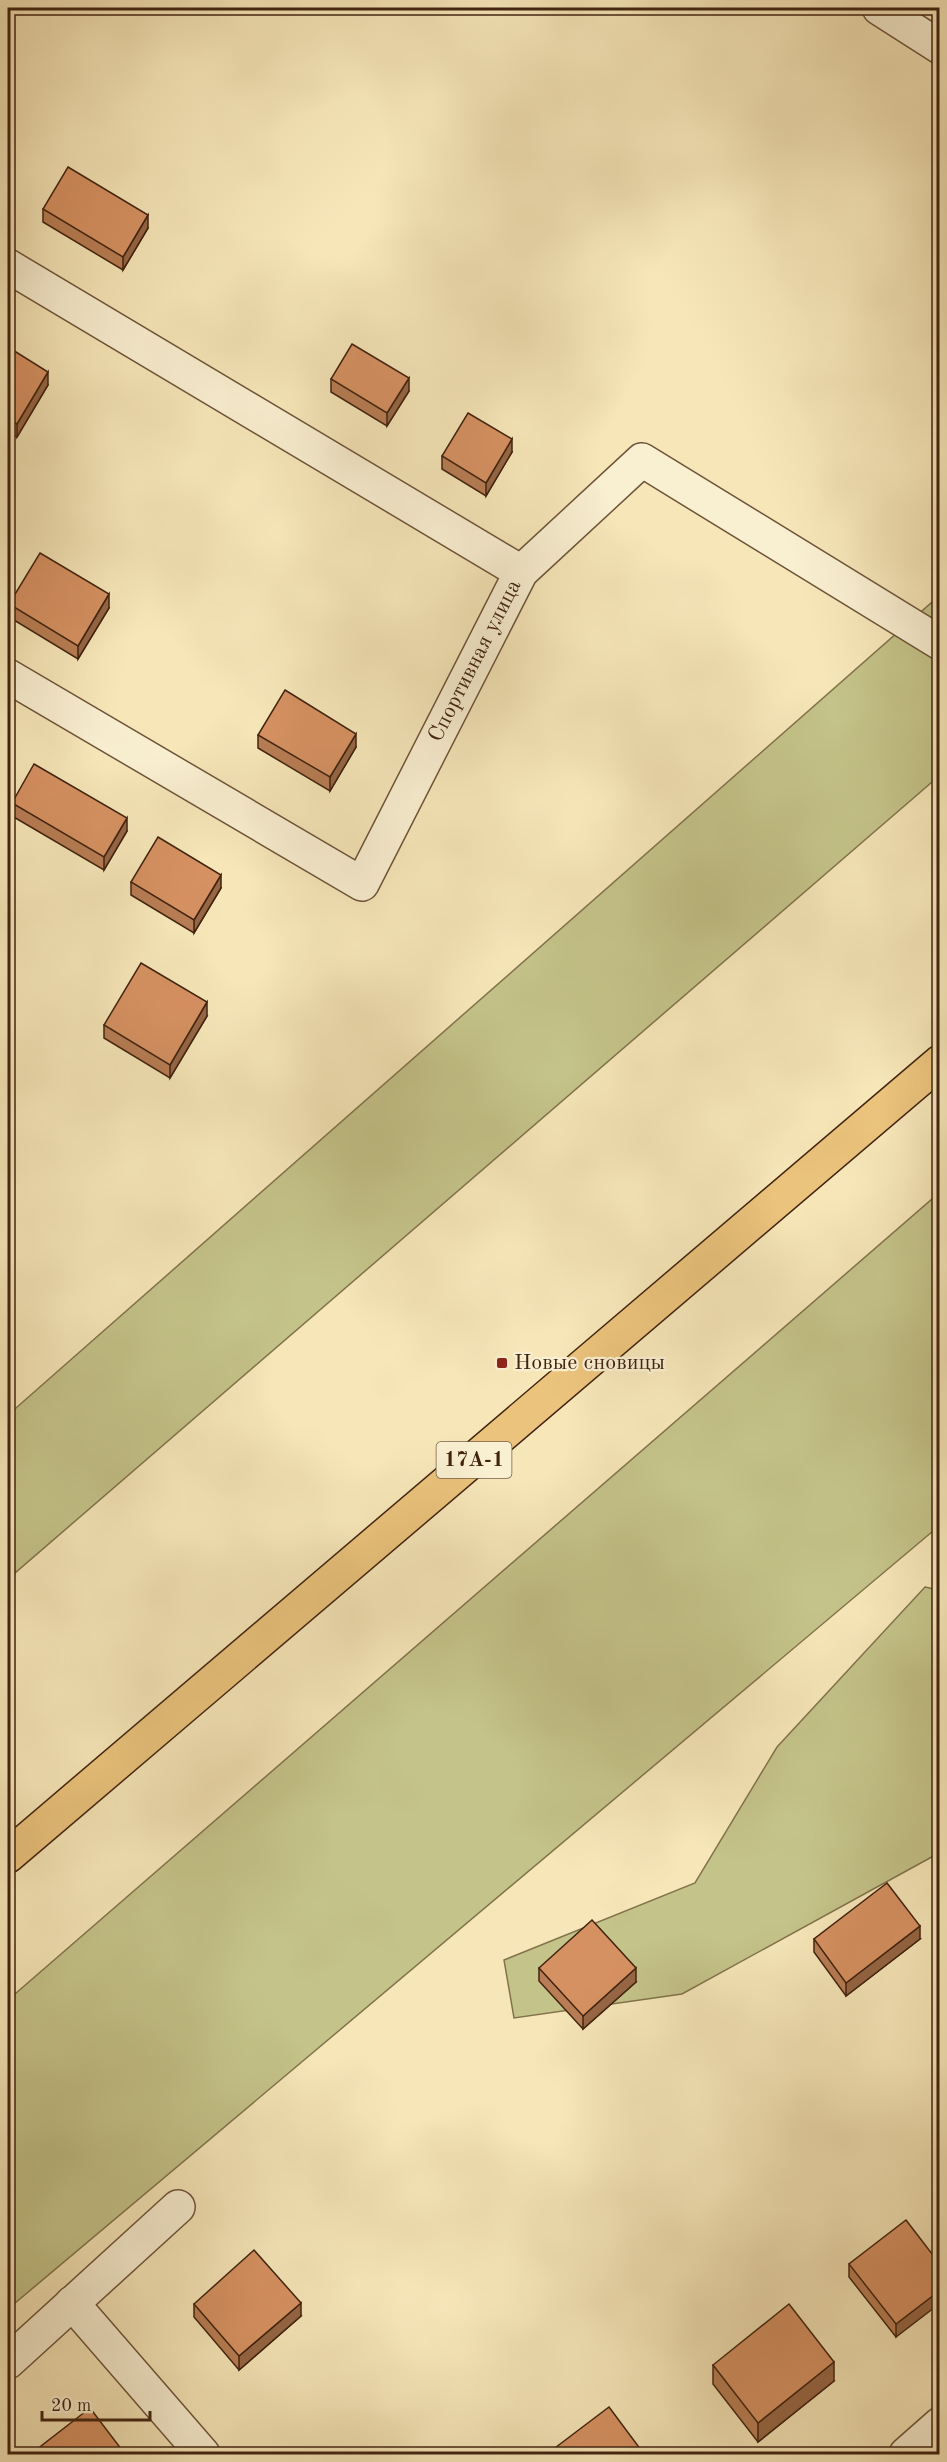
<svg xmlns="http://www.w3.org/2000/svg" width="947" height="2462" font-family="'Old Standard TT',serif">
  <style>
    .green { fill: #c4c389; stroke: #82734c; stroke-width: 1.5 }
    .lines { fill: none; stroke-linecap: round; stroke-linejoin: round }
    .minor-casing { stroke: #6e543a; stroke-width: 36 }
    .major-casing { stroke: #412310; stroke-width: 36 }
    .minor { stroke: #f9efd1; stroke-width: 33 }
    .major { stroke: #ebc37c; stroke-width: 33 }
    .wall { fill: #b87d54; stroke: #412310; stroke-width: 1.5 }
    .shaded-wall { fill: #966645; stroke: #412310; stroke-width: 1.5 }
    .building { fill: #d69162; stroke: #412310; stroke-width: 1.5 }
    .poi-dot { fill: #8f2418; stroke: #f9efd1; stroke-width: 2 }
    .labels { text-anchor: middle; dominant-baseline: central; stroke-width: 4.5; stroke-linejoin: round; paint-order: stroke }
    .shield { fill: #f9efd1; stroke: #78604a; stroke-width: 1.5 }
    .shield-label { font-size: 21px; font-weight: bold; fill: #412310 }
    .street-label { font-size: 22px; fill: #412310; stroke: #f9efd1 }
    .poi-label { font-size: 22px; fill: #412310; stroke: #f9efd1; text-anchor: start }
  </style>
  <rect width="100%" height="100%" fill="#f6e6b8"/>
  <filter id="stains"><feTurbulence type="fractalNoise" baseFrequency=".00333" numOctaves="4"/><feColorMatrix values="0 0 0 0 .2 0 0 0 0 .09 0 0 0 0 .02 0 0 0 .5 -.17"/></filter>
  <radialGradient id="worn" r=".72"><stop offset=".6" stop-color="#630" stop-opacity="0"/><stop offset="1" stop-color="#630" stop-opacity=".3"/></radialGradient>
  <g class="green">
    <polygon points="939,596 939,776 8,1579 8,1415"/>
    <polygon points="939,1193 939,1526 8,2309 8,2000"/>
    <polygon points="925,1587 939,1590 939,1853 682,1994 514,2018 504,1960 695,1883 777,1747"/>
  </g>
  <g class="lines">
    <g class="minor-casing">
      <g id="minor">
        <polyline points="879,8 940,47"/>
        <polyline points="8,266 521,572"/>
        <polyline points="8,676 362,884 521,572 642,460 940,643"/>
        <polyline points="72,2303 203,2454"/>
        <polyline points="8,2362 178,2207"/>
        <polyline points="906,2454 940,2424"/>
      </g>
    </g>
    <g class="major-casing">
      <polyline id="major" points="8,1856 940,1062"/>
    </g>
    <use href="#minor" class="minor"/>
    <use href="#major" class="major"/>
  </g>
  <g class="wall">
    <polygon points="43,209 148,228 123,270 43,222"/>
    <polygon points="8,347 48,385 17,437 8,432"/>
    <polygon points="331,379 409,391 387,426 331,392"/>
    <polygon points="512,452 486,496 442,469 442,456"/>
    <polygon points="9,604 109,608 78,659 9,617"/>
    <polygon points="258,735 356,747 330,791 258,748"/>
    <polygon points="12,803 127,831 104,870 12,816"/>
    <polygon points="131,882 221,888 194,933 131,895"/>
    <polygon points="207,1016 170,1078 104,1038 104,1025"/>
    <polygon points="938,1823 939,1823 939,1838 938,1837"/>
    <polygon points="814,1939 920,1939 846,1996 814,1952"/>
    <polygon points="539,1968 636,1982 583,2029 539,1981"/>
    <polygon points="939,2263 896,2337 849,2277 849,2264"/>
    <polygon points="194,2304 301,2316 239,2370 194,2317"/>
    <polygon points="713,2365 834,2381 758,2442 713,2384"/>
  </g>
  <g class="shaded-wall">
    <polygon points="148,215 148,228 123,270 123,257"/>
    <polygon points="48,372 48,385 17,437 17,424"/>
    <polygon points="409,378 409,391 387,426 387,413"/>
    <polygon points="512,439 512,452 486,496 486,483"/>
    <polygon points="109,594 109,608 78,659 78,646"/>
    <polygon points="356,734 356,747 330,791 330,777"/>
    <polygon points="127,818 127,831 104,870 104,857"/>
    <polygon points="221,875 221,888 194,933 194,920"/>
    <polygon points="207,1002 207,1016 170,1078 170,1065"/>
    <polygon points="920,1926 920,1939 846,1996 846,1983"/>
    <polygon points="636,1968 636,1982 583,2029 583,2016"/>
    <polygon points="939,2291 939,2304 896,2337 896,2324"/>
    <polygon points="301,2303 301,2316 239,2370 239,2356"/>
    <polygon points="834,2362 834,2381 758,2442 758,2423"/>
  </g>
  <g class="building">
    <polygon points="68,167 148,215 123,257 43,209"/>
    <polygon points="352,344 409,378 387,413 331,379"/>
    <polygon points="8,347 48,372 17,424 8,419"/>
    <polygon points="468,413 512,439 486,483 442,456"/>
    <polygon points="40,553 109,594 78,646 9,604"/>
    <polygon points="285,690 356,734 330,777 258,735"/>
    <polygon points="34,764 127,818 104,857 12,803"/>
    <polygon points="158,837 221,875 194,920 131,882"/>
    <polygon points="141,963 207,1002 170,1065 104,1025"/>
    <polygon points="887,1883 920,1926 846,1983 814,1939"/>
    <polygon points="592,1920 636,1968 583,2016 539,1968"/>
    <polygon points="906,2220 939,2263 939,2291 896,2324 849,2264"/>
    <polygon points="254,2250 301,2303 239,2356 194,2304"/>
    <polygon points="789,2304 834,2362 758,2423 713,2365"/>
    <polygon points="609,2407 644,2454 547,2454"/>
    <polygon points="90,2408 125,2454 39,2454 36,2450"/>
  </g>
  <rect class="poi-dot" x="496" y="1357" width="12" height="12" rx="3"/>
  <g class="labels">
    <rect class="shield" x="436.5" y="1442" width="75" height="36" rx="4.5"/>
    <g class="shield-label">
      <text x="474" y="1460">17А-1</text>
    </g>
    <g class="street-label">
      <text transform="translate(475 661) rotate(-63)">Спортивная улица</text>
    </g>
    <g class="poi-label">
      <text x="514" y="1363">Новые сновицы</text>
    </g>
  </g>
  <rect width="947" height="2462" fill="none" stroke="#f6e6b8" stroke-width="30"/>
  <rect x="9" y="9" width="929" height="2444" fill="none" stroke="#412310" stroke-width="3"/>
  <rect x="15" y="15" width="917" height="2432" fill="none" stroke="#412310" stroke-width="1.5"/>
  <path d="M42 2411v9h108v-9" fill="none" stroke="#412310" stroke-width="3"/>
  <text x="51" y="2411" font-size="18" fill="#412310" stroke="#f9efd1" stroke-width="4.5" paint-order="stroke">20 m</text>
  <rect width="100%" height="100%" filter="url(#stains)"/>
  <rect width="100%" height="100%" fill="url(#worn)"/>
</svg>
